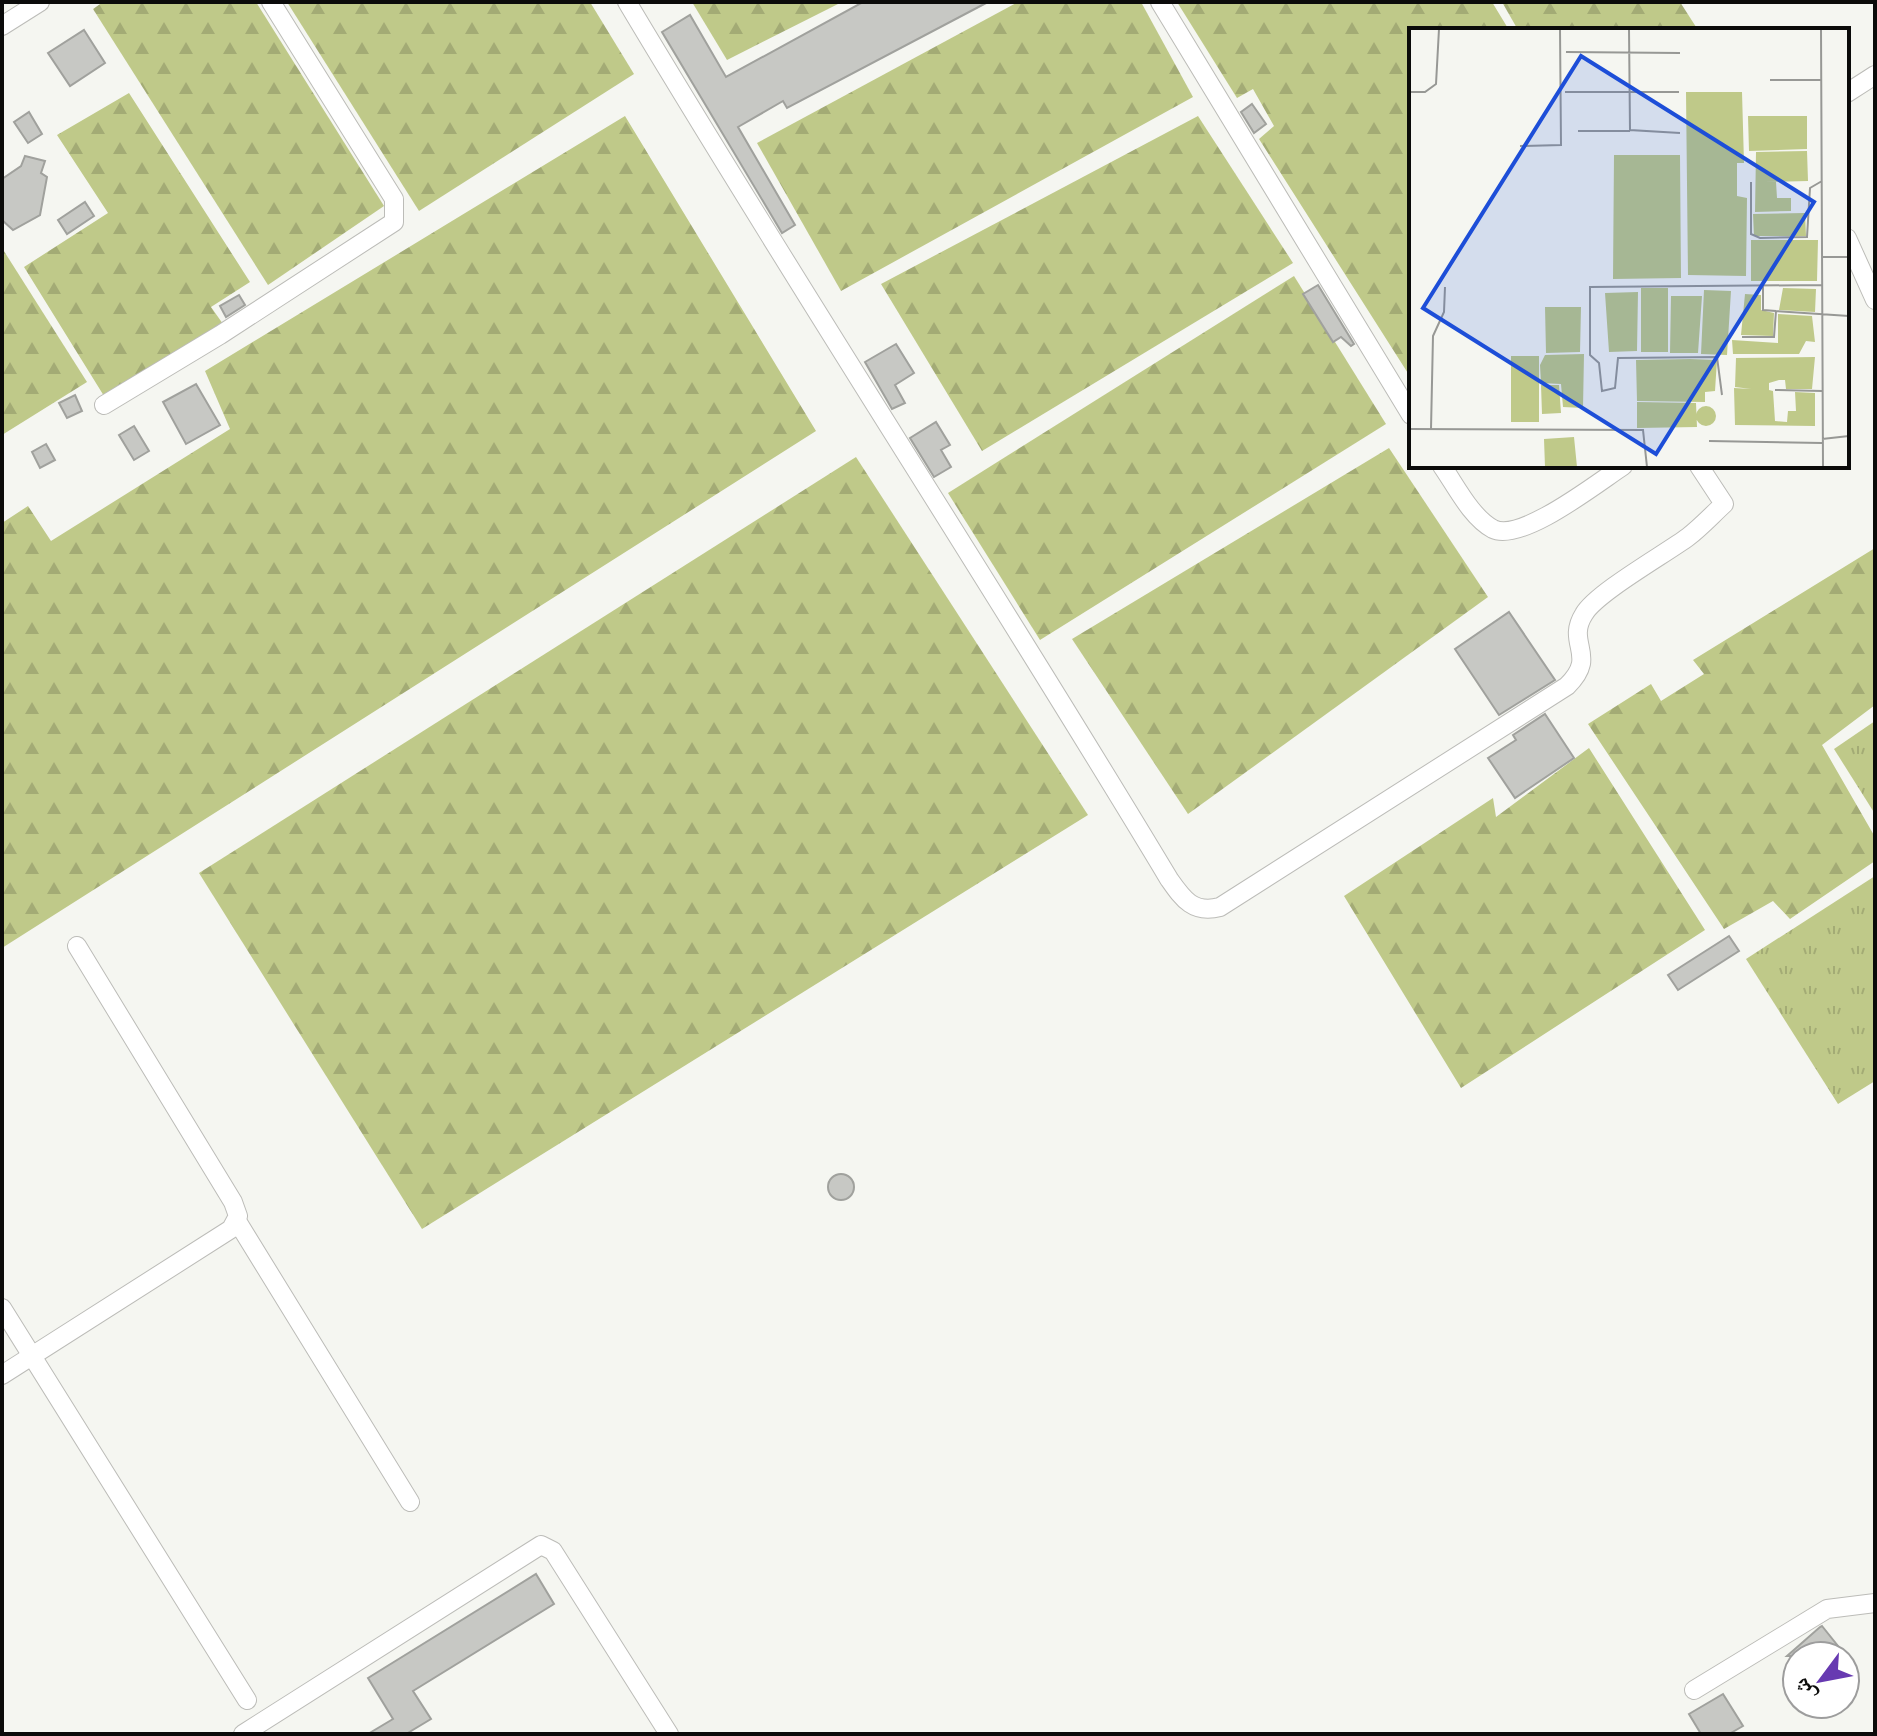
<svg xmlns="http://www.w3.org/2000/svg" width="1877" height="1736" font-family="'Open Sans','Noto Naskh Arabic',sans-serif">
  <style>
    .grass { fill: url(#grass-tufts) }
    .forest { fill: url(#forest-firs) }
    .building { fill: #c7c8c4; stroke: #a0a19d; stroke-width: 2 }
    .lines { fill: none; stroke-linecap: round; stroke-linejoin: round }
    .street-casing { stroke: #bcbcb8; stroke-width: 20 }
    .street { stroke: #fff; stroke-width: 18 }
    .inset-road { fill: none; stroke: #979895; stroke-width: 2 }
    .view { fill: #1d4ed8; fill-opacity: 0.15; stroke: #1d4ed8; stroke-width: 4 }
    .inset-edge { fill: none; stroke: #0b0b0a; stroke-width: 4 }
  </style>
  <defs>
    <pattern id="grass-tufts" width="24" height="20" patternUnits="userSpaceOnUse" patternTransform="scale(2)"><rect width="24" height="20" fill="#bfc989"/><path d="M3 7l-1-3M5 7V3M7 7l1-3M15 17l-1-3M17 17v-4M19 17l1-3" fill="none" stroke="#a3ab75"/></pattern>
    <pattern id="forest-firs" width="22" height="20" patternUnits="userSpaceOnUse" patternTransform="scale(2)"><rect width="22" height="20" fill="#bfc989"/><path d="M5 1l3.5 6h-7zM16 11l3.5 6h-7z" fill="#a3ab75"/></pattern>
  </defs>
  <rect width="100%" height="100%" fill="#f5f6f1"/>
  <g class="grass">
    <polygon points="1875,721 1875,814 1834,749"/>
    <polygon points="1875,876 1875,1081 1838,1104 1746,959"/>
  </g>
  <g class="forest">
    <polygon points="103,2 256,2 384,206 268,285 93,9"/>
    <polygon points="287,2 590,2 634,74 419,211"/>
    <polygon points="692,2 842,2 727,60"/>
    <polygon points="1018,2 1141,2 1193,97 841,291 757,143"/>
    <polygon points="1177,2 1492,2 1509,30 1411,30 1411,378 1259,139 1274,126 1253,89 1237,98"/>
    <polygon points="1502,2 1680,2 1698,30 1518,30"/>
    <polygon points="129,93 250,282 211,307 223,324 104,396 24,267 108,213 57,135"/>
    <polygon points="625,116 816,431 2,948 2,523 28,506 51,541 230,429 205,371"/>
    <polygon points="1198,116 1293,263 982,451 881,284"/>
    <polygon points="2,248 87,382 2,435"/>
    <polygon points="1294,276 1386,424 1040,640 948,493"/>
    <polygon points="1389,448 1488,597 1188,814 1072,639"/>
    <polygon points="856,457 1088,815 422,1229 199,873"/>
    <polygon points="1875,548 1875,705 1822,745 1875,837 1875,861 1790,919 1773,901 1724,929 1588,724 1651,684 1661,701 1704,674 1693,660"/>
    <polygon points="1589,748 1705,930 1461,1088 1344,896 1493,798 1496,817"/>
  </g>
  <g class="building">
    <polygon points="863,2 988,2 787,108 783,101 738,127 795,225 782,233 662,32 690,15 726,77"/>
    <polygon points="84,30 105,63 70,86 48,53"/>
    <polygon points="1252,104 1266,124 1254,133 1241,112"/>
    <polygon points="29,112 42,134 28,143 14,122"/>
    <polygon points="25,156 45,161 41,173 47,177 40,215 13,230 2,220 2,179 21,166"/>
    <polygon points="85,202 94,216 67,234 58,220"/>
    <polygon points="1318,285 1354,344 1351,346 1341,337 1333,342 1303,294"/>
    <polygon points="239,295 245,305 226,317 220,306"/>
    <polygon points="896,344 914,373 895,385 905,403 892,409 865,362"/>
    <polygon points="196,384 220,425 186,444 163,402"/>
    <polygon points="75,395 82,411 67,418 59,403"/>
    <polygon points="936,422 950,445 941,450 951,467 934,477 910,438"/>
    <polygon points="134,426 149,451 134,460 119,435"/>
    <polygon points="46,444 55,460 40,468 32,452"/>
    <polygon points="1509,612 1555,680 1499,715 1455,649"/>
    <polygon points="1545,714 1574,758 1515,798 1488,758 1516,740 1513,735"/>
    <polygon points="1729,936 1739,951 1678,990 1668,975"/>
    <circle cx="841" cy="1187" r="13"/>
    <polygon points="536,1574 554,1604 413,1691 431,1719 406,1734 368,1734 393,1719 368,1678"/>
    <polygon points="1822,1626 1846,1656 1787,1656 1820,1627"/>
    <polygon points="1723,1694 1743,1726 1729,1734 1701,1734 1689,1714"/>
  </g>
  <g class="lines">
    <g class="street-casing">
      <g id="street">
        <path d="M627,2c176,295 365,582 542,877 14,20 24,35 51,28l347,-221c32,-31 -2,-42 17,-72 12,-21 81,-60 104,-77 13,-10 24,-22 36,-33l-25,-38"/>
        <polyline points="1160,2 1411,415"/>
        <polyline points="2,26 40,2"/>
        <polyline points="1847,93 1875,75"/>
        <polyline points="1847,238 1875,300"/>
        <polyline points="104,405 220,335 394,222 394,199 271,2"/>
        <path d="M1442,466c14,20 29,51 51,63 28,14 104,-46 130,-63"/>
        <polyline points="237,1221 410,1502"/>
        <polyline points="2,1308 247,1700"/>
        <polyline points="2,1375 231,1229 238,1216 233,1202 77,946"/>
        <polyline points="1694,1690 1827,1609 1875,1603"/>
        <polyline points="243,1734 541,1545 553,1551 669,1734"/>
      </g>
    </g>
    <use href="#street" class="street"/>
  </g>
  <g transform="translate(1409 28)">
    <rect width="440" height="440" fill="#f5f6f1"/>
    <path d="M102,328h28v66h-28zM132,357h18l2,28 -19,1z" fill="#bfc989"/>
    <path d="M277,64h56l2,71h-7v33l10,2 -1,78 -58,-1zM339,88h59v33l-58,2zM398,123l1,30 -43,1h11l1,16h14v13l-36,1 1,-60zM205,127h66l1,123 -68,1zM396,185l1,23h-52l-1,-22zM342,212h67l-1,41h-66zM232,260h27v64h-27zM374,260l33,1 -1,23 -36,-2zM295,262l27,1 -4,64 -26,-1zM229,264l-1,59 -28,1 -4,-59zM336,266l16,1v15l13,3 -1,23 -32,-1zM262,268h31l-4,57h-28zM136,279h36l-1,45 -34,1zM369,286l34,2 3,26 -9,-1 -7,13h-66l-1,-14 46,3zM175,326l-1,54 -20,-1 -2,-23 -20,-1 -1,-18 5,-10zM406,329l-3,32h-26l-1,-9h-6l-10,3v7l4,1 2,30 12,1 1,-11h8l-1,-19 20,1v33l-80,-1 -1,-37 17,1 -16,-2 1,-29zM281,331l27,1 -2,31 -10,1v10l-68,-1 -1,-41zM228,374l59,1 1,24 -60,1zM287 388a10 10 0 1 1 20 0a10 10 0 1 1-20 0ZM165,409l3,30h-32l-1,-28z" fill="#bfc989"/>
    <path class="inset-road" d="M220,1l1,101 50,3M412,1l2,438M157,24l114,1M361,52h51M0,64h16l11,-8 3,-55M156,64h114M169,103h52M111,118l41,-1 -1,-116M342,154v52l9,4 47,-1 3,-49 12,-7M413,229h27M354,258v24l13,1M333,309h32l2,-26 73,5M366,362l47,1M313,367l-5,-38 -99,1 -3,30 -13,3 -3,-28 -9,-8v-68l232,-2M0,401l234,1 4,37M22,401l2,-93 11,-24 1,-25M413,411l27,-3M300,413l113,2"/>
    <path class="view" d="M172,28l233,146 -158,252 -233,-146z"/>
    <rect width="440" height="440" class="inset-edge"/>
  </g>
  <rect width="1877" height="1736" fill="none" stroke="#0b0b0a" stroke-width="8"/>
  <g transform="translate(1821 1680) rotate(238)"><circle r="38" fill="#ffffff" stroke="#9d9d9d" stroke-width="2"/>
  <path d="M0-6L14 30L0 20L-14 30Z" fill="#673ab1"/>
  <text y="-12" font-size="22" font-weight="bold" text-anchor="middle" fill="#0b0b0a">ش</text>
  </g>
</svg>
